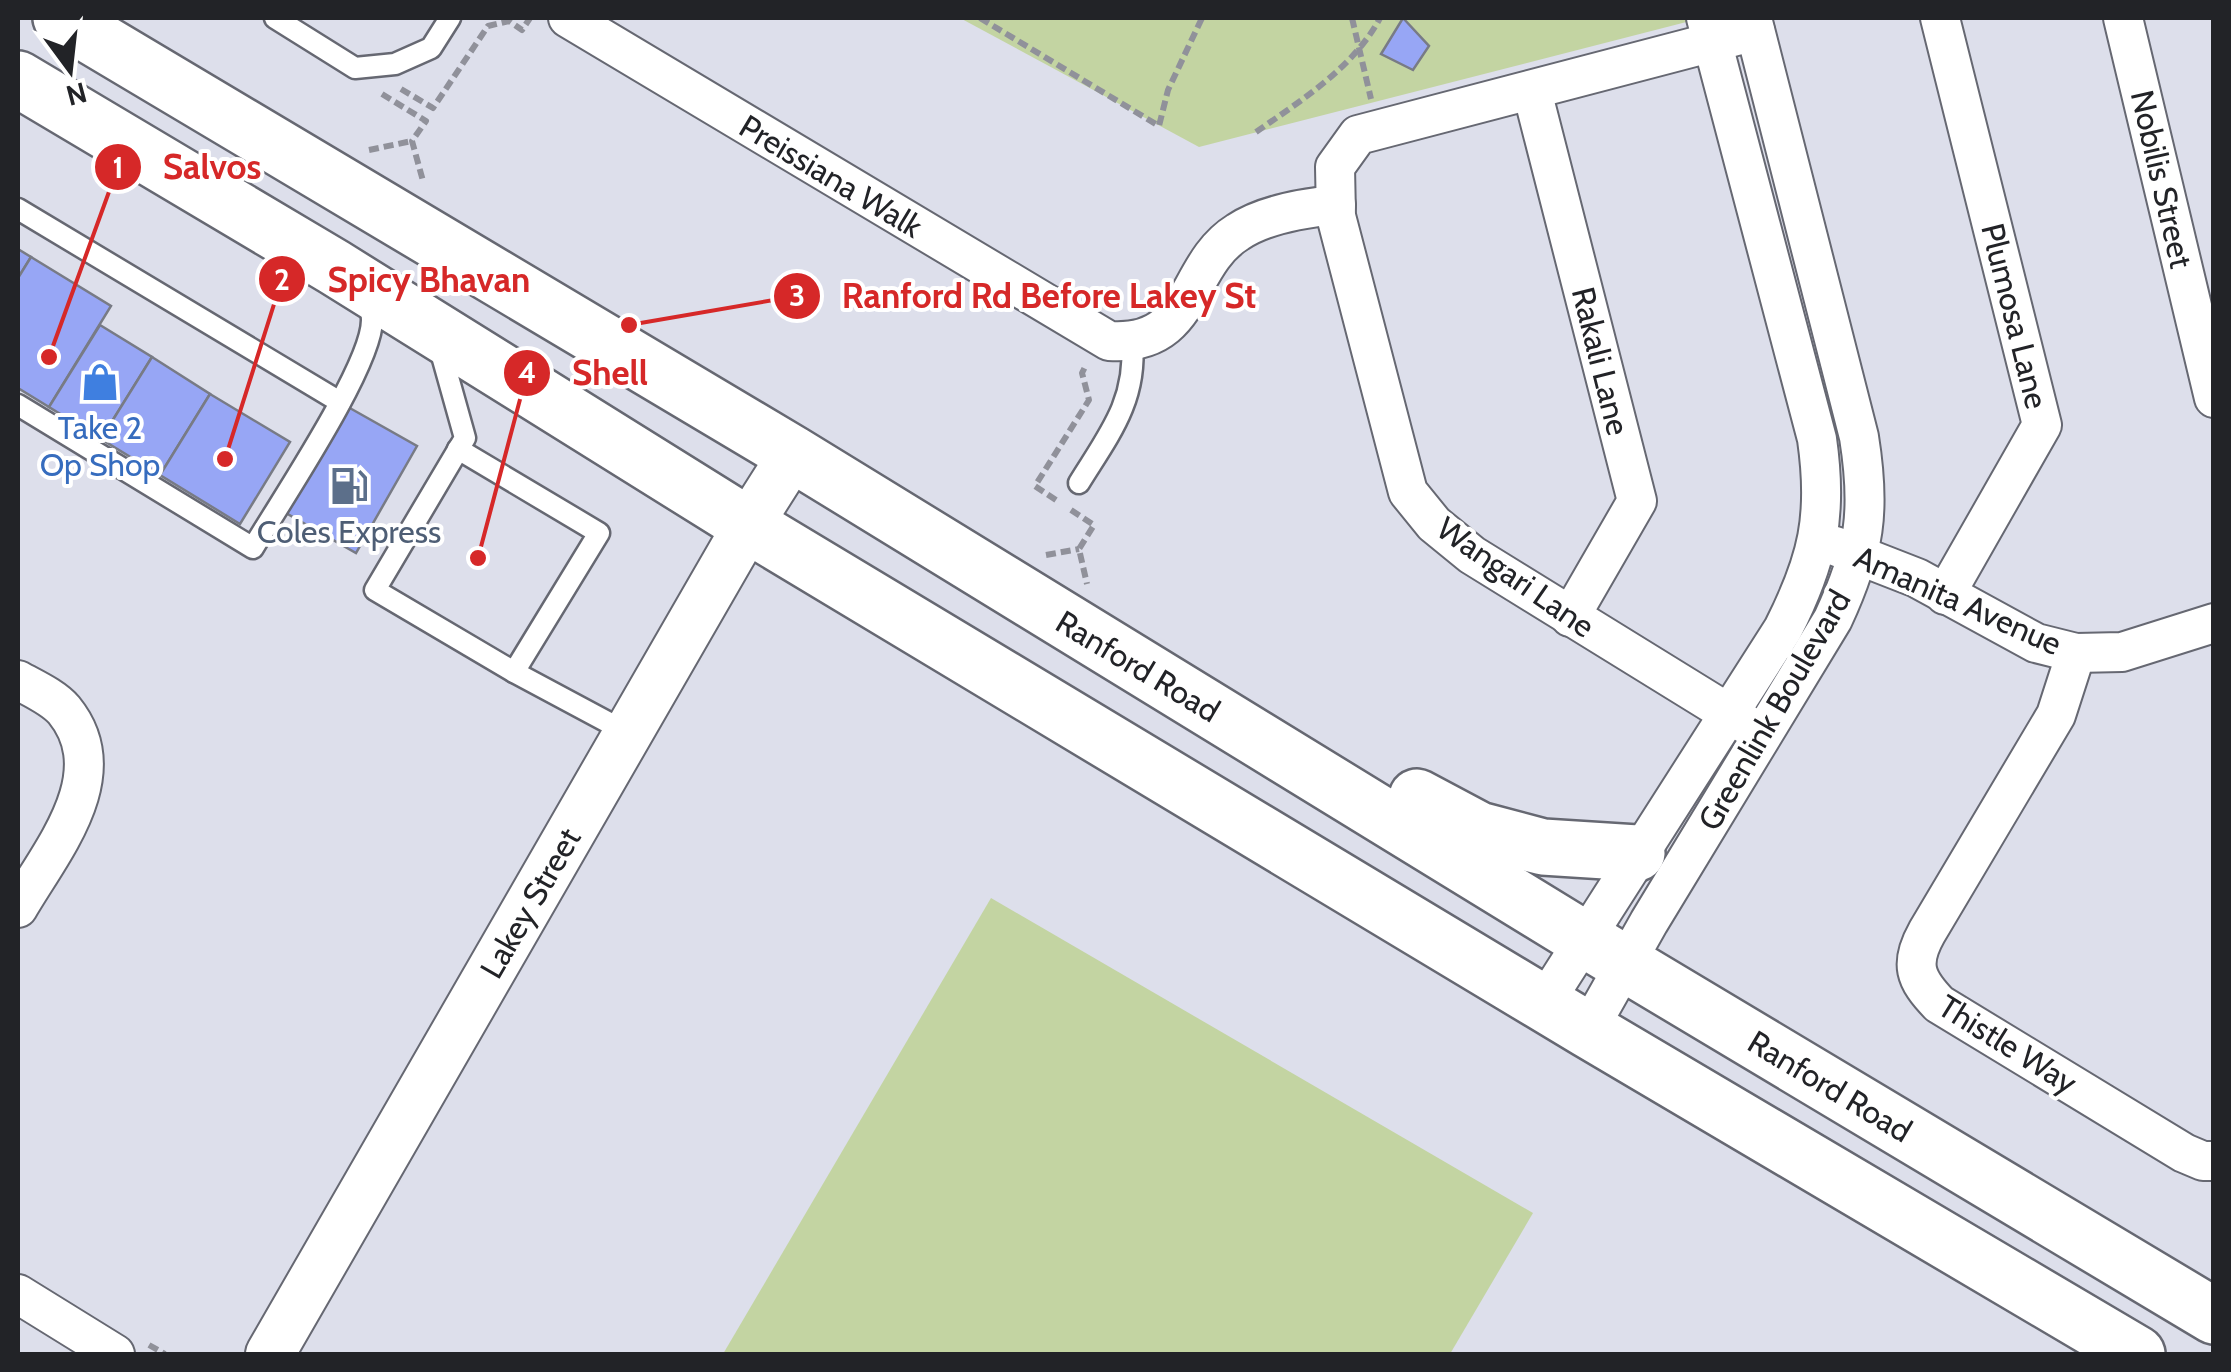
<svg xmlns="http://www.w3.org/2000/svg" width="2231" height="1372" font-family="Cabin,sans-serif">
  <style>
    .green { fill: #c3d4a2 }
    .building { fill: #97a6f5; stroke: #787b85; stroke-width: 2.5 }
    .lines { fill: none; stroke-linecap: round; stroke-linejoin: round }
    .service-casing { stroke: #666872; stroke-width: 25 }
    .minor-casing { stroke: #666872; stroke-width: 42 }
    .tertiary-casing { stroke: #666872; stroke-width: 52 }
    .primary-casing { stroke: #666872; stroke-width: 60 }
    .path { stroke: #90919a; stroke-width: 6; stroke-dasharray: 10 5; stroke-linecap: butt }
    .service { stroke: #fff; stroke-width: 20 }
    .minor { stroke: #fff; stroke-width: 38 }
    .tertiary { stroke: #fff; stroke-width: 48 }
    .primary { stroke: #fff; stroke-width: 55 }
    .labels { text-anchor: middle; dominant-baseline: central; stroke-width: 8; stroke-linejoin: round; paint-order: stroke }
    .street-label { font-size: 32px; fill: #222327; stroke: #fff }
    .shop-label { font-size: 32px; fill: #366cbe; stroke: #fff }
    .service-label { font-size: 32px; fill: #4e5e75; stroke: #fff }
    .leader { fill: none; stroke: #d62828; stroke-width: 4 }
    .callout-dot { fill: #d62828; stroke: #fff; stroke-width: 4 }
    .mark-label { font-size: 30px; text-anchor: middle; font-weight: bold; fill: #fff }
    .callout-label { font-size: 35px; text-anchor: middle; font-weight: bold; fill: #d62828; stroke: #fff; stroke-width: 8; stroke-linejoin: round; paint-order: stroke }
  </style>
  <rect width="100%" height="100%" fill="#dddfeb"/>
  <g class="green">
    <polygon points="960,18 1702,18 1199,147"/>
    <polygon points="991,898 1533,1213 1450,1354 723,1354"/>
  </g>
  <g class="building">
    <polygon points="1403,18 1429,46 1413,70 1381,54"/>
    <polygon points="18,249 31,257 18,278"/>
    <polygon points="31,257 111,306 49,407 18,388 18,278"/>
    <polygon points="100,325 152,357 101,439 49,407"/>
    <polygon points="152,357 210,394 160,475 101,439"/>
    <polygon points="210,394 290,442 240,524 160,475"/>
    <polygon points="348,407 417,446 356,553 286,513"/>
  </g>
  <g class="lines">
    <g class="service-casing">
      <g id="service">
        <polyline points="275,18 355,68 395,64 431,48 450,18"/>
        <polyline points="18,209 340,402"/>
        <polyline points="439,345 465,438 375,590 514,672 628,733"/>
        <path d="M18,405l235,143c27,-46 119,-182 119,-228 0,-8 -3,-16 -4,-24"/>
        <polyline points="458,449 599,533 514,672"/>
        <path d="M1079,483c29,-47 58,-82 53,-140"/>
      </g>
    </g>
    <g class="minor-casing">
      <g id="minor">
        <path d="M568,18l541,323c87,6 74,-75 129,-109 27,-18 66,-24 98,-27"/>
        <polyline points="1940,18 2042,425 1945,595"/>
        <polyline points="2123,18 2214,398"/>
        <polyline points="1755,31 1358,135 1335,167 1336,216 1408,492 1434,524 1472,555 1762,734"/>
        <polyline points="1532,91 1637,501 1570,617"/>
        <polyline points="1835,546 1917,578 2036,643 2076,653 2122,652 2214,623"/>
        <path d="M2076,653l-20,62 -129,217c-18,32 -12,47 12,72l245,149 19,8h11"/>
        <path d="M18,680c14,8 35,17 46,30 53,65 -13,141 -46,198"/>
        <path d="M1544,1003l239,-374c35,-69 45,-113 34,-190l-111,-421"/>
        <path d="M1588,1030l61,-108 184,-303c32,-69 38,-107 26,-182l-107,-419"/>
        <polyline points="18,1294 115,1354"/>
      </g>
    </g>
    <g class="tertiary-casing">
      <polyline id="tertiary" points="270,1354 748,525 793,454"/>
    </g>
    <g class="primary-casing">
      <g id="primary">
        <polyline points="61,18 793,454 1584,939 2214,1316"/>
        <polyline points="18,79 334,267 748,525 1588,1030 2137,1354"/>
        <polyline points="1417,797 1479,830 1543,847 1637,853"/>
      </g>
    </g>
    <g class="path">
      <polyline points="980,18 1159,126 1168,90 1202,18"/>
      <polyline points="1352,18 1371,99"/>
      <polyline points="401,89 433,108 488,26 509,21 522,30 530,18"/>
      <polyline points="382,94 426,121 412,141 423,181"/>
      <path d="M1256,132c46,-32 98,-65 124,-114"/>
      <polyline points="369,150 412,141"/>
      <polyline points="1056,500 1035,486 1089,400 1082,373 1085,367"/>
      <polyline points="1071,510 1094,525 1079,549 1087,584"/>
      <polyline points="1046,555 1079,549"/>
      <polyline points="149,1345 165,1354"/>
    </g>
    <use href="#service" class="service"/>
    <use href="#minor" class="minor"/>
    <use href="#tertiary" class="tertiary"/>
    <use href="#primary" class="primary"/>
  </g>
  <defs>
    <g id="shop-bare" transform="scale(3)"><path d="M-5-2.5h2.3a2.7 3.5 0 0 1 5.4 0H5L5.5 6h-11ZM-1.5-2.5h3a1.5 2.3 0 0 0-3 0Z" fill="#3f7fe0" stroke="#fff" stroke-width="2.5" paint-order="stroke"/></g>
    <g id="fuel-bare" transform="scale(3)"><path d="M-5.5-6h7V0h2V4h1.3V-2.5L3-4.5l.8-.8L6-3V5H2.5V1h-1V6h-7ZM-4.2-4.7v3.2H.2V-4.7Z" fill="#5c6f8a" stroke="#fff" stroke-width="2.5" paint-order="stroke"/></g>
  </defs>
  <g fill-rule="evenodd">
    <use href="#shop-bare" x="100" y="382"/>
    <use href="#fuel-bare" x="349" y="486"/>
  </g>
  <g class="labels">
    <g class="street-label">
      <text transform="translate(831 176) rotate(31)">Preissiana Walk</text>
      <text transform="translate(2162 179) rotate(77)">Nobilis Street</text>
      <text transform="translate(2015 316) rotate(76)">Plumosa Lane</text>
      <text transform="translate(1601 361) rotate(76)">Rakali Lane</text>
      <text transform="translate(1516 577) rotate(35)">Wangari Lane</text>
      <text transform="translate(1958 600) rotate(24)">Amanita Avenue</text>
      <text transform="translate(1138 666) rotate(31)">Ranford Road</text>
      <text transform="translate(1774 710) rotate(-60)">Greenlink Boulevard</text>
      <text transform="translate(530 903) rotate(-60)">Lakey Street</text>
      <text transform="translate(2008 1044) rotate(32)">Thistle Way</text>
      <text transform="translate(1830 1086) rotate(31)">Ranford Road</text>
    </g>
    <g class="shop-label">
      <text x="100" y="427">Take 2<tspan x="100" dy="37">Op Shop</tspan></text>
    </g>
    <g class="service-label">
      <text x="349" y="531">Coles Express</text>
    </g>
  </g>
  <path class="leader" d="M49 357L118 167M225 459L282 279M629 325L797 296M478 558L527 373"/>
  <g class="callout-dot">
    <circle cx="49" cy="357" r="10"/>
    <circle cx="225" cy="459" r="10"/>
    <circle cx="629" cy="325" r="10"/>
    <circle cx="478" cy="558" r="10"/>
    <circle cx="118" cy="167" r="25"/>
    <circle cx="282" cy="279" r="25"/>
    <circle cx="797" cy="296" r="25"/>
    <circle cx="527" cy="373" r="25"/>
  </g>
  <g class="mark-label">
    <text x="118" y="178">1</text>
    <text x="282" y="290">2</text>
    <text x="797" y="306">3</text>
    <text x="527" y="383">4</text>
  </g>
  <g class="callout-label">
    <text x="212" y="179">Salvos</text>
    <text x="429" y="292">Spicy Bhavan</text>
    <text x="1049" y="308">Ranford Rd Before Lakey St</text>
    <text x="610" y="385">Shell</text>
  </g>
  <rect width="2231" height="1372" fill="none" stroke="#222327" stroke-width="40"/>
  <g transform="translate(70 70) rotate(165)" stroke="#ffffff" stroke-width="8" paint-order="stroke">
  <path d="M0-8L18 38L0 25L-18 38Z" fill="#222327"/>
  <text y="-15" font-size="28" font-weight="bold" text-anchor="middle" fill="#222327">N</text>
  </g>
</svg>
